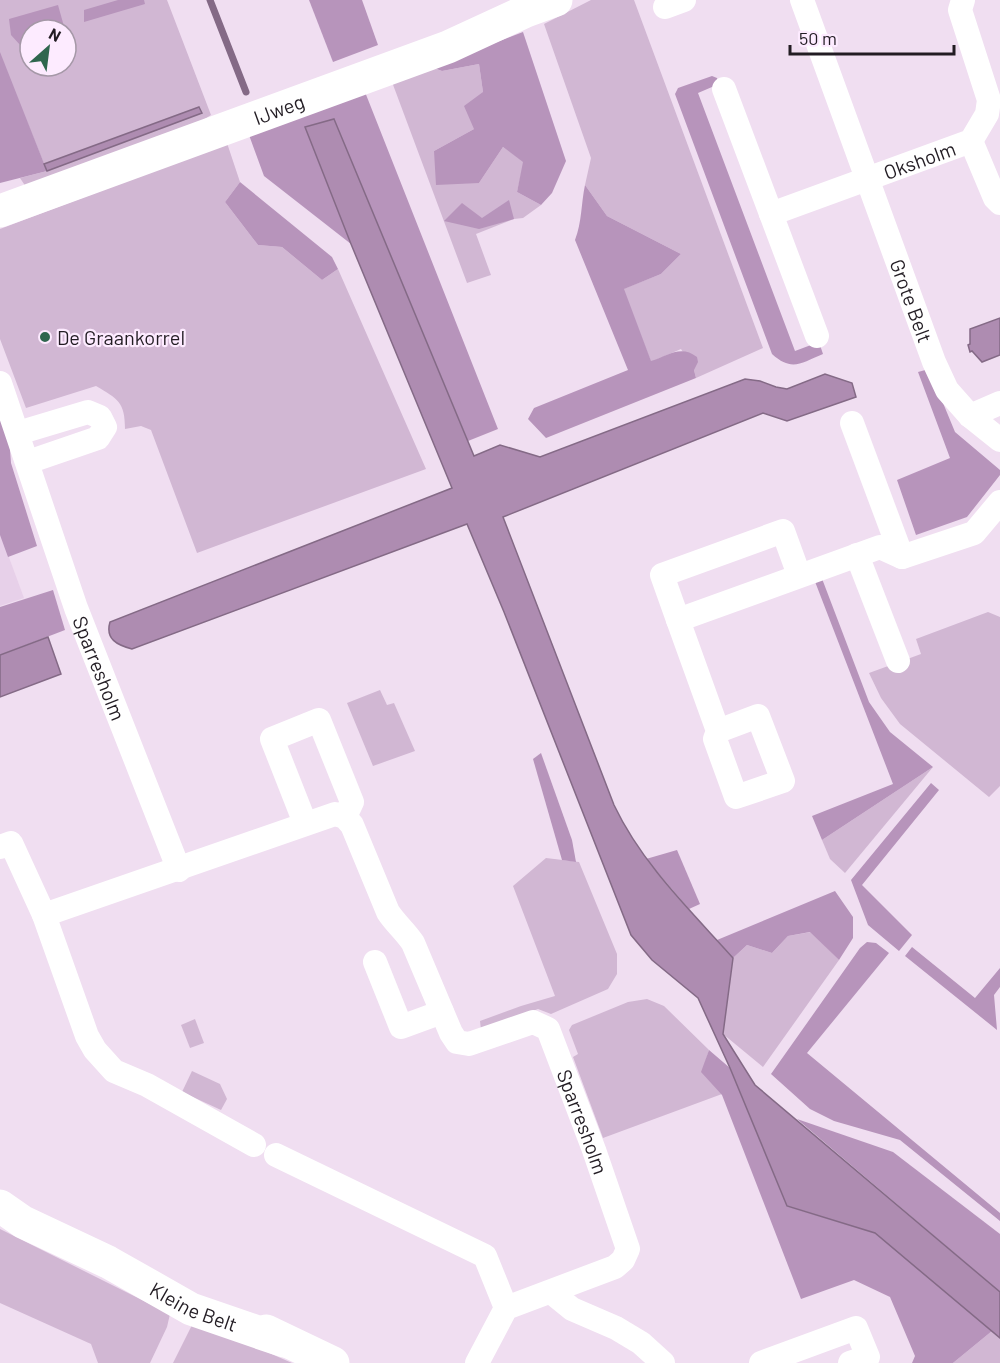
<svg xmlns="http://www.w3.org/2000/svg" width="1000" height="1363" font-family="Barlow,sans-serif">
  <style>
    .built { fill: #e7d0e9 }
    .green { fill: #d1b7d3; fill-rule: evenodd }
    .forest { fill: #b794bb }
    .water { fill: #ae8cb1; stroke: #846a86; stroke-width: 1.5 }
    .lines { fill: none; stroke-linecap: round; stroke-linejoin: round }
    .stream { stroke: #846a86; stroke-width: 7 }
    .street { stroke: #fff; stroke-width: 24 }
    .secondary { stroke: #fff; stroke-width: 33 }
    .poi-dot { fill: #2f664e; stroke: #fdebff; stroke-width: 2 }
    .labels { text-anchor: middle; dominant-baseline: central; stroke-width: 4.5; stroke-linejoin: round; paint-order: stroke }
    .street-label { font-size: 20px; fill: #221c23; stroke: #fdebff }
    .poi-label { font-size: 20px; fill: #221c23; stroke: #fdebff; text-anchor: start }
  </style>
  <rect width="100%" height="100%" fill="#f0def1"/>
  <polygon class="built" points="0,533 24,598 0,606"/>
  <g class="green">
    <path d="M0,0h167l44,115 -19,12 -166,60 -6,-9 27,-7 155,-59 -3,-5 -155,57 -44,-109zM30,30h36v36h-36z"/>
    <polygon points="591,0 634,0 763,348 696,378 694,370 681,349 651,362 623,289 661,274 681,254 607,216 585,185 591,158 544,24"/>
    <polygon points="479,64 483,92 474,129 434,151 479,183 503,147 524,162 517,192 541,205 523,218 514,219 476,234 491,275 467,283 392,82 430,67 442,71"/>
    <path d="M227,143l13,39 -15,20 33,43 24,2 40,33 16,-11 88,200 -229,84 -46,-123 -10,-4 -16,3c0,-27 -7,-30 -29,-43l-70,22 -26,-69v-110z"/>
    <polygon points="988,612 1000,617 1000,786 989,797 900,724 881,698 869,673 921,654 916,639"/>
    <polygon points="380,690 387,705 394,703 415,751 373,766 347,703"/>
    <polygon points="933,767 845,873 830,859 822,840"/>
    <polygon points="546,858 579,862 617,954 617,974 608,989 551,1014 538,1009 481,1030 480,1021 521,1006 555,996 513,886"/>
    <polygon points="811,932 839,960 763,1067 723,1034 733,958 747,945 772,953 788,936"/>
    <polygon points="647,999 664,1006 709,1050 702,1072 722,1094 603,1138 573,1057 578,1054 569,1030 572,1025 628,1002"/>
    <polygon points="195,1019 204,1043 190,1048 181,1025"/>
    <polygon points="192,1071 220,1084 227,1099 221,1110 182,1092"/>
    <polygon points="0,1229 170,1314 167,1327 150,1363 98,1363 91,1344 0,1303"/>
    <polygon points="194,1321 208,1326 292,1363 173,1363"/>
    <polygon points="992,1331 1000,1338 1000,1363 953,1363"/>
  </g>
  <g class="forest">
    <polygon points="118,0 144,0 145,4 84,22 84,10"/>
    <polygon points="309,0 362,0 378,45 333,62"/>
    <polygon points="58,5 65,30 30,30 30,44 21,46 11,35 9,19"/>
    <polygon points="523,32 566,161 552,193 541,205 517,192 523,162 503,147 479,183 436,185 434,151 474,129 464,106 483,92 479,64 442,71 431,67"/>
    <polygon points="0,52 47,171 0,183"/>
    <path d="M712,76l5,2 2,6 -21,9 97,258 24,-9 4,12c-22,9 -31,18 -51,0l-97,-260 3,-6z"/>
    <polygon points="365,92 498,429 468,441 334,119 305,127 351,244 264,176 249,135"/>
    <polygon points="240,182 332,257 338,269 322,280 282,247 258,245 225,202"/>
    <path d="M585,185l22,31 74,38 -20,20 -37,15 27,72c16,-5 30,-17 46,-4l1,5 -4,8 2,8 -150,60 -18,-19 6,-11 94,-38 -53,-130c7,-18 6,-36 10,-55z"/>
    <polygon points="509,200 514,219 479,229 444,221 462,203 482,218"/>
    <polygon points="929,369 955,432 1000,470 1000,475 967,517 916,535 897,480 950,458 918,372"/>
    <polygon points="0,405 8,422 11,463 37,546 8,557 0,535"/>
    <polygon points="821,576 869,702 890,732 933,767 822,840 812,816 893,784 814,579"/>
    <polygon points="53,590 65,630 0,655 0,607"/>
    <polygon points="541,753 572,840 576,862 562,860 533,759"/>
    <polygon points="931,783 939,790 862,885 912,935 899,951 868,925 851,880"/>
    <polygon points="677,850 700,904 689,909 646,859"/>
    <polygon points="835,891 853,917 853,938 839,960 810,932 788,936 772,953 747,945 733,958 717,940"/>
    <polygon points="867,942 876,943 889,953 807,1053 1000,1213 1000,1221 900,1140 834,1121 810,1109 771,1074 860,948"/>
    <polygon points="912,947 975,998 1000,968 1000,987 994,995 997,1030 905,956"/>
    <polygon points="709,1050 730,1068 787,1206 875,1233 992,1331 953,1363 912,1363 915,1356 890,1297 854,1280 801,1299 722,1095 701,1072"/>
    <polygon points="797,1119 893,1152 1000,1234 1000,1292"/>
  </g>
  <g class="water">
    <polygon points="199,107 202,113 47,171 44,164"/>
    <path d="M334,119l140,337 26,-11 40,12 205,-78 15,2 16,6 11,2 38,-15 27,9 4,14 -69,24 -24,-8 -260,104 111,288c28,59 76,105 119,153l-10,76 32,51 245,207v46l-125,-105 -88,-27 -57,-138 -32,-70 -46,-38 -21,-25 -127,-323 -37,-88 -335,125c-15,-4 -27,-10 -22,-27l342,-134 -101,-244 -46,-117z"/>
    <polygon points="1000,318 1000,355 982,362 972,351 970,352 968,345 970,344 970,329"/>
    <polygon points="48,637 61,674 0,697 0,655"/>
  </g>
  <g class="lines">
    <polyline class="stream" points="210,0 246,92"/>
    <g class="street">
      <path id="s1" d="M802,0l132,362 13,28 23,26 30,24"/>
      <polyline points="665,7 684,0"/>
      <polyline points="724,89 817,336"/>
      <polyline points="971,141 995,198 1000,203"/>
      <path id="s2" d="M771,214l200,-73 16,-27 2,-14 -29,-90 3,-10"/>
      <path id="s3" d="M0,383l76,225 103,262"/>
      <polyline points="970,416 1000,403"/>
      <polyline points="852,423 902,557"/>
      <polyline points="18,433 88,412 100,417 105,427 98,438 28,462"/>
      <polyline points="857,555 898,661"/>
      <polyline points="678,620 662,575 783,531 799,575"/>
      <polyline points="718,731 758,716 783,781 736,797 715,739 718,731 678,620 880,547 902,557 974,533 1000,502"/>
      <polyline points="305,823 272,739 319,720 352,802 345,817"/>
      <path id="s4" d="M0,847l11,-4 33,72 291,-101 10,3 7,8 36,87c7,11 17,19 25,31l38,90 6,9 12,2 64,-22 15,7 46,121 34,99 -5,11 -8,7 -109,41 -29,55"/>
      <polyline points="44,915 87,1036 95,1050 114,1071 147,1085 254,1145"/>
      <polyline points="375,962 401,1027 442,1012"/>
      <polyline points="276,1155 485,1256 506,1308"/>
      <polyline points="551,1292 572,1309 616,1328 641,1343 663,1363"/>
      <polyline points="761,1363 856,1328 868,1357 850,1363"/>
    </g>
    <g class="secondary">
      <path id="s5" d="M0,211l448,-164 78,-36 30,-11"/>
      <path id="s6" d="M0,1206l23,16 85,40 83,47 93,32"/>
      <polyline points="266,1331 333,1363"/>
    </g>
  </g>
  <circle class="poi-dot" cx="45" cy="337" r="6"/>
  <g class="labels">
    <g class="street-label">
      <text stroke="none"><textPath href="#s5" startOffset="297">IJweg</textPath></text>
      <text stroke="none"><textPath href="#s2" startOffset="158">Oksholm</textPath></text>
      <text stroke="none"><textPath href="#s1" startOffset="320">Grote Belt</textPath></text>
      <text stroke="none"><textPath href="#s3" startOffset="302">Sparresholm</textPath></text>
      <text stroke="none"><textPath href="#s4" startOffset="858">Sparresholm</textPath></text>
      <text stroke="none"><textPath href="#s6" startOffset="219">Kleine Belt</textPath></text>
    </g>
    <g class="poi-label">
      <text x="57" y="337">De Graankorrel</text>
    </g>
  </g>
  <g transform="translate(48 48) rotate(28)"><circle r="28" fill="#fdebff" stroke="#a598a7" stroke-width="1.5"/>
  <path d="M0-4.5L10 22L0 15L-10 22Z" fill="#2f664e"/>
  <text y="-9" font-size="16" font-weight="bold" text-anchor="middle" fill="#221c23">N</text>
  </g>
  <path d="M790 45v9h164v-9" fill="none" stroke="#221c23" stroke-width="3"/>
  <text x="799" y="45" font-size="18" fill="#221c23" stroke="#fdebff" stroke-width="4.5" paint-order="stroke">50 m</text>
</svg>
